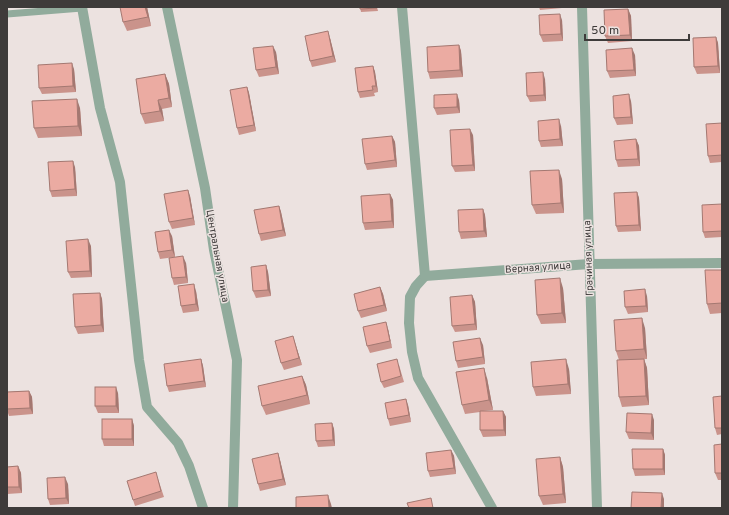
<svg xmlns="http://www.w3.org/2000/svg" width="729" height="515" font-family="Overpass,sans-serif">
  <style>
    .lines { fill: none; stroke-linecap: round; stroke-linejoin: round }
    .lane { stroke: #91ab9c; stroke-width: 7 }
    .street { stroke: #91ab9c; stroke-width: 10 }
    .wall { fill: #ca938b }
    .shaded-wall { fill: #a47871 }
    .building { fill: #ebaba2; stroke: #a47871 }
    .labels { text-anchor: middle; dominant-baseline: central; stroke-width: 3; stroke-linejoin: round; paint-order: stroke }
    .street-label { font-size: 10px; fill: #3e3b3a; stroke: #ece2e0 }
  </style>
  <rect width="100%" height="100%" fill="#ece2e0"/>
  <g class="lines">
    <polyline class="lane" points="7,14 82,8"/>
    <g class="street">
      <polyline points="82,7 100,108 120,182 139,360 147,407 178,443 189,466 203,508"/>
      <polyline points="167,7 205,188 214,250 237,360 233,508"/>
      <polyline points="402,7 425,276 416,286 410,297 409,323 412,352 418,378 492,508"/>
      <polyline points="582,7 597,508"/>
      <polyline points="425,276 589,264 722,263"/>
    </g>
  </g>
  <g class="wall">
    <polygon points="147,7 151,26 127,31 123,22"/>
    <polygon points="360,7 377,7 378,11 361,12"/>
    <polygon points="539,7 562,7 562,8 540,10"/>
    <polygon points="628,9 631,16 632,41 608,43 605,36"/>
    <polygon points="562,20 563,41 543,42 540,35"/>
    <polygon points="716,37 718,43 720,73 697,74 694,67"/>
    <polygon points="330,38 336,62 312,67 310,61"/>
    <polygon points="459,45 461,51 463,77 430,79 428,72"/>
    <polygon points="276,52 279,74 259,77 256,70"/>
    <polygon points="635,55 636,76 610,78 607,71"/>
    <polygon points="373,66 375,72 378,92 374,93 375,96 360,98 358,92"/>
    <polygon points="74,69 76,92 42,94 39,88"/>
    <polygon points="165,74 169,84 172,107 162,109 164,121 145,124 141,114"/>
    <polygon points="545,79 546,101 530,102 527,96"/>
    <polygon points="247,87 249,93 256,131 239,135 237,128"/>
    <polygon points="459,100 460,113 437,115 434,108"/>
    <polygon points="631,101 633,124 617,125 614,118"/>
    <polygon points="80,108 82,136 38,138 34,128"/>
    <polygon points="722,123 722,162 710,163 708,156"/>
    <polygon points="561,126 563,146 541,147 539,141"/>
    <polygon points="473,135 475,171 455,172 452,166"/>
    <polygon points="392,136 395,142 397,167 367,170 365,164"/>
    <polygon points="636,139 639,146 640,166 618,167 616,160"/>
    <polygon points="75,167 77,196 52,197 50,191"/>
    <polygon points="562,179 564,213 536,214 532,205"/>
    <polygon points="637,192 639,198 641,231 618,232 616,226"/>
    <polygon points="390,194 393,200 394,228 365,230 363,223"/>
    <polygon points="190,196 195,225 172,229 169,222"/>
    <polygon points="722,204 722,237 705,238 703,232"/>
    <polygon points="279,206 281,212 286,236 261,241 259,234"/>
    <polygon points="483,209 485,215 487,237 461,239 459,232"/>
    <polygon points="172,236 175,257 160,259 158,252"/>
    <polygon points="91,246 92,277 71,278 68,272"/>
    <polygon points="186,263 188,283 174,285 172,278"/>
    <polygon points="266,265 268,272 271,296 256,298 253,291"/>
    <polygon points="722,270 722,313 710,314 707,304"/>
    <polygon points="380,287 383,294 387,311 361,318 358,311"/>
    <polygon points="563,288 566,323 541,324 537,315"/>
    <polygon points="196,291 199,311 183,313 181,306"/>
    <polygon points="100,293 102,299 104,332 78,334 75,327"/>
    <polygon points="472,295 475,302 477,330 455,332 452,326"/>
    <polygon points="647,296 648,312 628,314 625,307"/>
    <polygon points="645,328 647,359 644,359 647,368 649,405 622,407 619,397 619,360 616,351"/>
    <polygon points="388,329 392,348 370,353 367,346"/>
    <polygon points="293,336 302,365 284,370 281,363"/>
    <polygon points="483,345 485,364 458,368 456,361"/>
    <polygon points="201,359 203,366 206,387 169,392 167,386"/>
    <polygon points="399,365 404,382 384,388 381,382"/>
    <polygon points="569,369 571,394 536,396 533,387"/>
    <polygon points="302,376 306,385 310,404 266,415 262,406"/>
    <polygon points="487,378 493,410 483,411 503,411 506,417 506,436 483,437 480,430 480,412 465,414 462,405"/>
    <polygon points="29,391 32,397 33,414 9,416 7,410 7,392"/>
    <polygon points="118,393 119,413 98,413 95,406"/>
    <polygon points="722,396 722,434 717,435 715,428"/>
    <polygon points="408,405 411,422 390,426 388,419"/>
    <polygon points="132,419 134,426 134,446 104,446 102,439"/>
    <polygon points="654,420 654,440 629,439 626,432"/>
    <polygon points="332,423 334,429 335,446 318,447 316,441"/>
    <polygon points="722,444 722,480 718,480 715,473"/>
    <polygon points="663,449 665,455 665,475 635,476 633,469"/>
    <polygon points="451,450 454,456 456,474 430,477 428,471"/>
    <polygon points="278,453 280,460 286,485 260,491 258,484"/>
    <polygon points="560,457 563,467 566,503 543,505 539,496"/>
    <polygon points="18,466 21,473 22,493 7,494 7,467"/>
    <polygon points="158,479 164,497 135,506 133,500"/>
    <polygon points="68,484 69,504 50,505 48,499"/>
  </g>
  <g class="shaded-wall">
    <polygon points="145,7 147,7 151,26 148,17"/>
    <polygon points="628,9 631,16 632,41 630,35"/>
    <polygon points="560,14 562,20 563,41 561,34"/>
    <polygon points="328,31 330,38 336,62 333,56"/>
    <polygon points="716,37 718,43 720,73 718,66"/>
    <polygon points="459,45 461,51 463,77 460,70"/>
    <polygon points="273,46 276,52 279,74 276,67"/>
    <polygon points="632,48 635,55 636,76 634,70"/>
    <polygon points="72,63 74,69 76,92 73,86"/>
    <polygon points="373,66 375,72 378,92 376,86"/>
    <polygon points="543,72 545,79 546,101 544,95"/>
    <polygon points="165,74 169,84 172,107 169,98"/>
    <polygon points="247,87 249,93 256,131 254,125"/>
    <polygon points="457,94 459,100 460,113 457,107"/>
    <polygon points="629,94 631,101 633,124 631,117"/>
    <polygon points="77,99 80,108 82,136 78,126"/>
    <polygon points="158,100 162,109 164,121 160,111"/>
    <polygon points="559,119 561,126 563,146 560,139"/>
    <polygon points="470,129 473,135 475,171 473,165"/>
    <polygon points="392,136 395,142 397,167 395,160"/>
    <polygon points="636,139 639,146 640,166 638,159"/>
    <polygon points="73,161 75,167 77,196 75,189"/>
    <polygon points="559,170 562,179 564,213 561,203"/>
    <polygon points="188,190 190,196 195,225 193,218"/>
    <polygon points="637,192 639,198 641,231 639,225"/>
    <polygon points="390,194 393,200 394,228 392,221"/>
    <polygon points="279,206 281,212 286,236 283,230"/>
    <polygon points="483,209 485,215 487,237 484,231"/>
    <polygon points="169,230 172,236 175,257 172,250"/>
    <polygon points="88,239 91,246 92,277 90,271"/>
    <polygon points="183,256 186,263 188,283 186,277"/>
    <polygon points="266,265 268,272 271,296 268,290"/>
    <polygon points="560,278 563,288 566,323 562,313"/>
    <polygon points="194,284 196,291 199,311 196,304"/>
    <polygon points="380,287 383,294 387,311 384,305"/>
    <polygon points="645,289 647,296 648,312 646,306"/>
    <polygon points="100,293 102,299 104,332 101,325"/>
    <polygon points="472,295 475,302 477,330 475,324"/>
    <polygon points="642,318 645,328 647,359 644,349"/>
    <polygon points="386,322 388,329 392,348 390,341"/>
    <polygon points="293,336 295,343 302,365 299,358"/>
    <polygon points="480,338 483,345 485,364 483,357"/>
    <polygon points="201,359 203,366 206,387 204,381"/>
    <polygon points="566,359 569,369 571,394 568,384"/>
    <polygon points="644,359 647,368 649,405 646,396"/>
    <polygon points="484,368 487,378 493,410 489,400"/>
    <polygon points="302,376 306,385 310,404 307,395"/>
    <polygon points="116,387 118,393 119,413 116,406"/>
    <polygon points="29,391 32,397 33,414 30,408"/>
    <polygon points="406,399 408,405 411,422 409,415"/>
    <polygon points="503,411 506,417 506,436 504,430"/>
    <polygon points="652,414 654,420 654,440 651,433"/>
    <polygon points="132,419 134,426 134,446 132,439"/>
    <polygon points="332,423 334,429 335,446 333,440"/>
    <polygon points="663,449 665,455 665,475 663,469"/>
    <polygon points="451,450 454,456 456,474 454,468"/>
    <polygon points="278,453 280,460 286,485 283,479"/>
    <polygon points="560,457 563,467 566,503 563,494"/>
    <polygon points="18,466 21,473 22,493 19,487"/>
    <polygon points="65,477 68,484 69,504 66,498"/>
    <polygon points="662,493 664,499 664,508 661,508"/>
    <polygon points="328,495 331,504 332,508 329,508"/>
  </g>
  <g class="building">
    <polygon points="120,7 145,7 148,17 123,22"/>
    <polygon points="360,7 376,7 377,8 360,9"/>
    <polygon points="628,9 630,35 605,36 604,10"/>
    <polygon points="560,14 561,34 540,35 539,15"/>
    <polygon points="328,31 333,56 310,61 305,36"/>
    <polygon points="716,37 718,66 694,67 693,38"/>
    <polygon points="459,45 460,70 428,72 427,47"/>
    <polygon points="273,46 276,67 256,70 253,48"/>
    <polygon points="632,48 634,70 607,71 606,50"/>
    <polygon points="72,63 73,86 39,88 38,65"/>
    <polygon points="373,66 376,86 372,86 373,90 358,92 355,68"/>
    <polygon points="543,72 544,95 527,96 526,73"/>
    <polygon points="165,74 169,98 158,100 160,111 141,114 136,79"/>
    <polygon points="247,87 254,125 237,128 230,90"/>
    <polygon points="457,94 457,107 434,108 434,95"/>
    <polygon points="629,94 631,117 614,118 613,96"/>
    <polygon points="77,99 78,126 34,128 32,101"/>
    <polygon points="559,119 560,139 539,141 538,121"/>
    <polygon points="722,123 722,155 708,156 706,124"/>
    <polygon points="470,129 473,165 452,166 450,130"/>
    <polygon points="392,136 395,160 365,164 362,139"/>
    <polygon points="636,139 638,159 616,160 614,141"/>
    <polygon points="73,161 75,189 50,191 48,162"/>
    <polygon points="559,170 561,203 532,205 530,171"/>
    <polygon points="188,190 193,218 169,222 164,194"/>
    <polygon points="637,192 639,225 616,226 614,193"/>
    <polygon points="390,194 392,221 363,223 361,196"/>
    <polygon points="722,204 722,231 703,232 702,205"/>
    <polygon points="279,206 283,230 259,234 254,210"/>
    <polygon points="483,209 484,231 459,232 458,210"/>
    <polygon points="169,230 172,250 158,252 155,232"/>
    <polygon points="88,239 90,271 68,272 66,241"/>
    <polygon points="183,256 186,277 172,278 169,258"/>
    <polygon points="266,265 268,290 253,291 251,267"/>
    <polygon points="705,270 722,270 722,303 707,304"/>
    <polygon points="560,278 562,313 537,315 535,280"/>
    <polygon points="194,284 196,304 181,306 178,286"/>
    <polygon points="380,287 384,305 358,311 354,294"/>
    <polygon points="645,289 646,306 625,307 624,291"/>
    <polygon points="100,293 101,325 75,327 73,294"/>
    <polygon points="472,295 475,324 452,326 450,297"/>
    <polygon points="642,318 644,349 616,351 614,320"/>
    <polygon points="386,322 390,341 367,346 363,327"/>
    <polygon points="293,336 299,358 281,363 275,341"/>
    <polygon points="480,338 483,357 456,361 453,342"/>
    <polygon points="201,359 204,381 167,386 164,364"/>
    <polygon points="397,359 401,376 381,382 377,364"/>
    <polygon points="566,359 568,384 533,387 531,362"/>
    <polygon points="644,359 646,396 619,397 617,360"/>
    <polygon points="484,368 489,400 462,405 456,372"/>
    <polygon points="302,376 307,395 262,406 258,386"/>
    <rect x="95" y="387" width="21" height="19"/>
    <polygon points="29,391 30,408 7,409 7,392"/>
    <polygon points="722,396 722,428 715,428 713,397"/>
    <polygon points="406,399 409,415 388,419 385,403"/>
    <polygon points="480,411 503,411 504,430 480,430"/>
    <polygon points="627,413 652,414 651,433 626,432"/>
    <rect x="102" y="419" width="30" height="20"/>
    <polygon points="332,423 333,440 316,441 315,424"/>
    <polygon points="722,444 722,473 715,473 714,445"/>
    <polygon points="632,449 663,449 663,469 633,469"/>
    <polygon points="451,450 454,468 428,471 426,453"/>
    <polygon points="278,453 283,479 258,484 252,459"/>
    <polygon points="560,457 563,494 539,496 536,459"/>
    <polygon points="18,466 19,487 7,487 7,467"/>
    <polygon points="156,472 161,491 133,500 127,481"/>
    <polygon points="65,477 66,498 48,499 47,478"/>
    <polygon points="632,492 662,493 661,508 631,508"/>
    <polygon points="328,495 329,508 296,508 296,497"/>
    <polygon points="431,498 433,508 409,508 407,503"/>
  </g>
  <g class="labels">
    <g class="street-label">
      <text transform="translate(217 256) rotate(80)">Центральная улица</text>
      <text transform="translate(589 258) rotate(-92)">Грачиная улица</text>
      <text transform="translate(538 268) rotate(-4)">Верная улица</text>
    </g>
  </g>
  <rect width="729" height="515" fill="none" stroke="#3e3b3a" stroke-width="16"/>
  <path d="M585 34v6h104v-6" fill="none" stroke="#3e3b3a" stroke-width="2"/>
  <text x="591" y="34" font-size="12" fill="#3e3b3a" stroke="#ece2e0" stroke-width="3" paint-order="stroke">50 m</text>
</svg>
